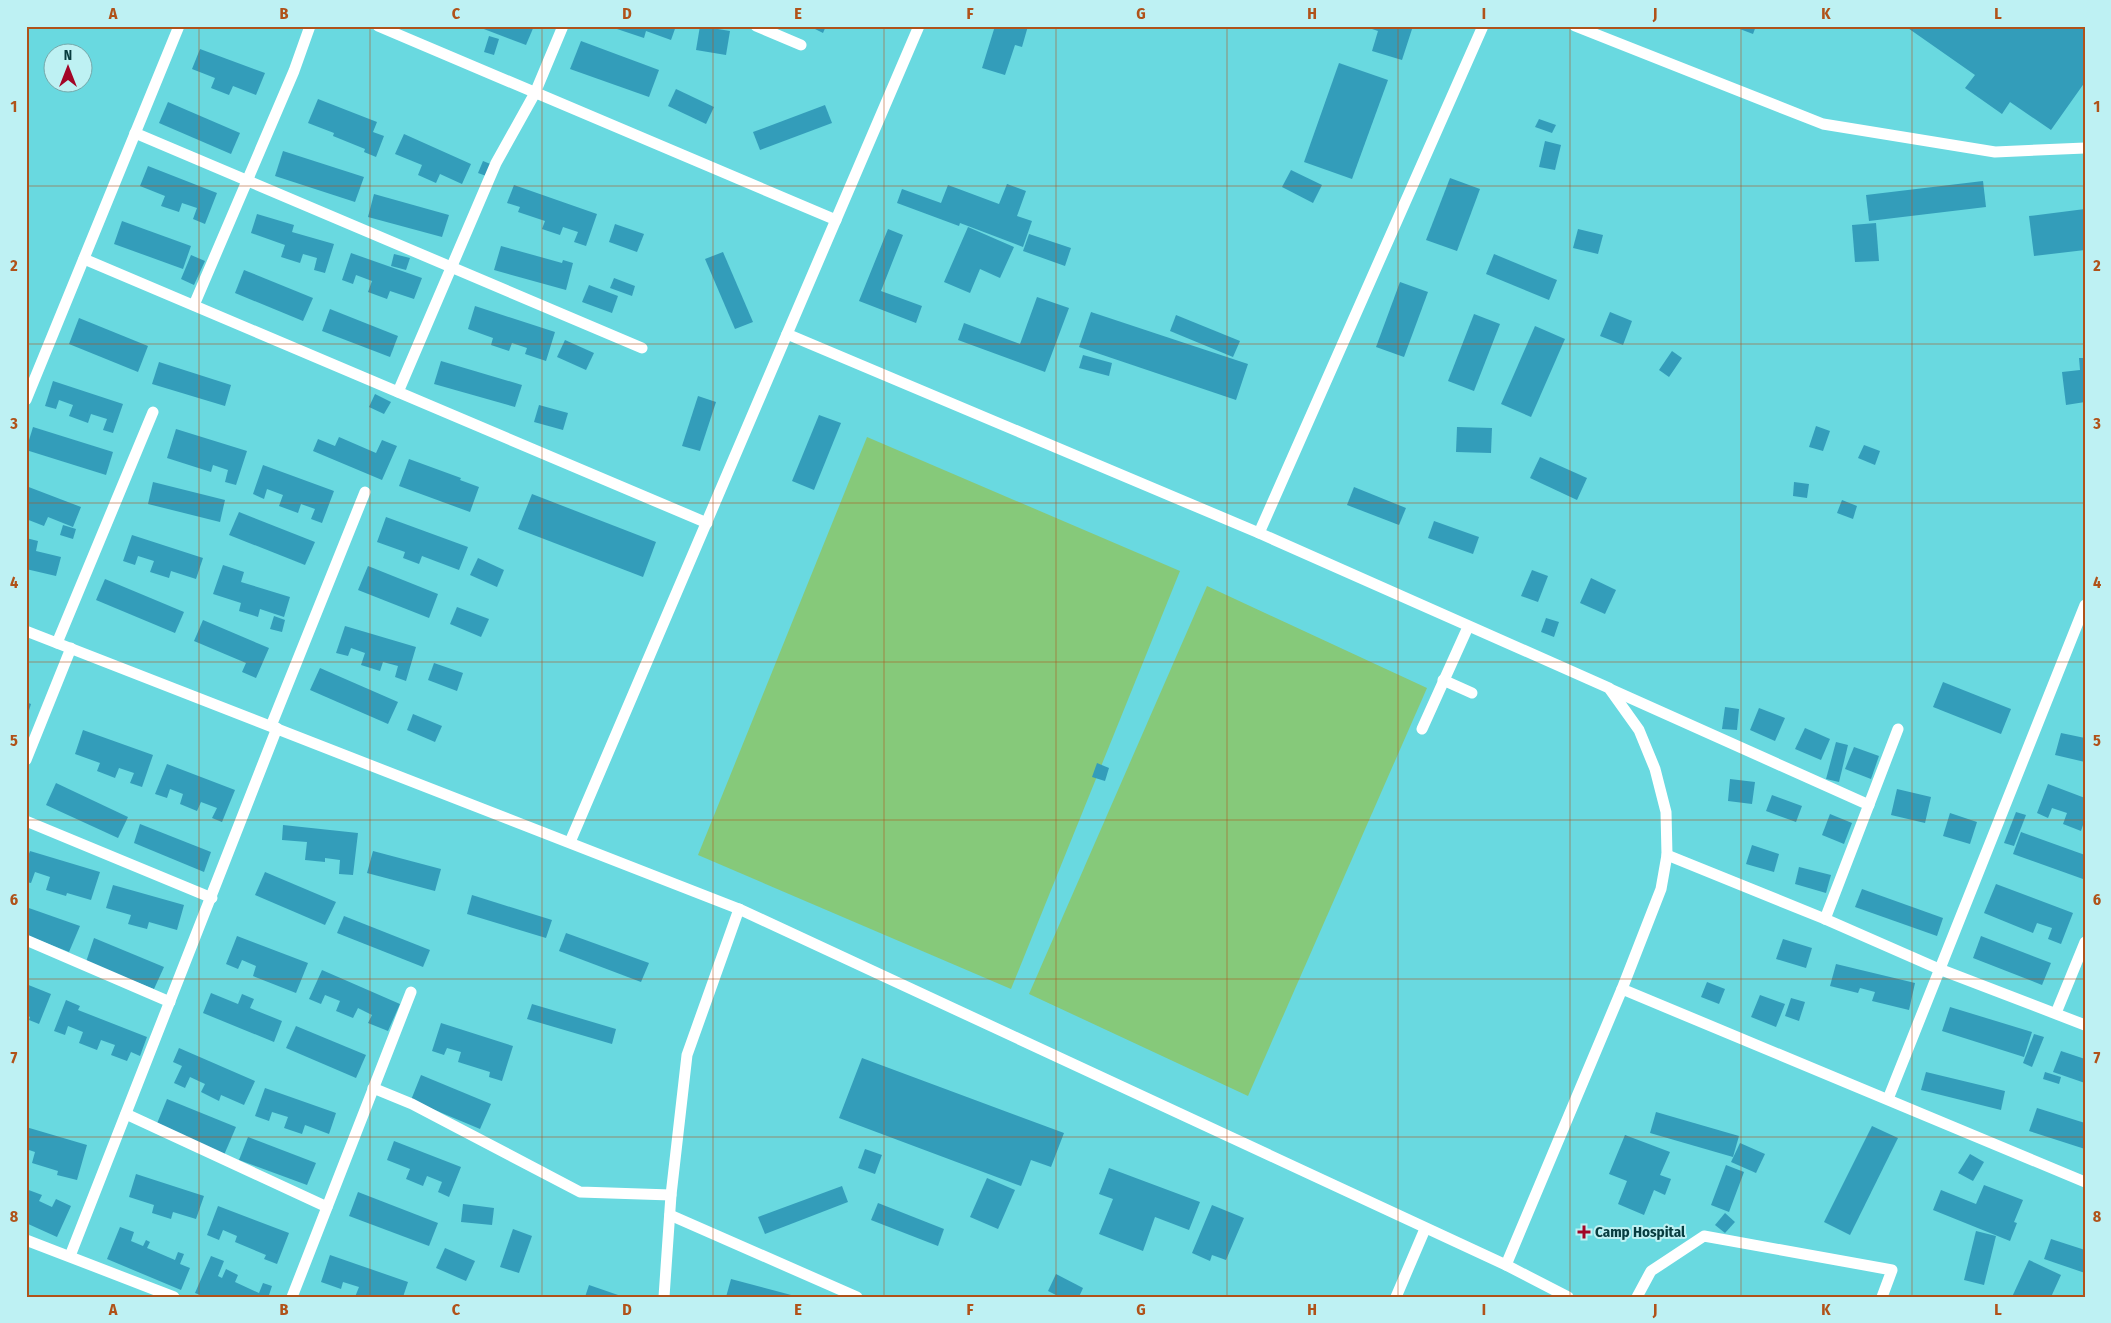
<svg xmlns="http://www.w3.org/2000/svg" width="2111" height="1323" font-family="'Fira Sans Condensed',sans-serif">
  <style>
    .green { fill: #86c97a }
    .building { fill: #339dba }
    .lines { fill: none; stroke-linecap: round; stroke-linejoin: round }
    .service { stroke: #fff; stroke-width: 11 }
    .grid { fill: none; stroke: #b05219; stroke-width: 1; stroke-opacity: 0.55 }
    .poi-dot { fill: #a30527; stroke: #bef1f3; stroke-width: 2 }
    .labels { text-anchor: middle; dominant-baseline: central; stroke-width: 4; stroke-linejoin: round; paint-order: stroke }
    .poi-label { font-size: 15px; font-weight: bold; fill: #073c3f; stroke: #bef1f3; text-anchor: start }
    .neatline { fill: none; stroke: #b05219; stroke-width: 2 }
    .grid-label { font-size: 16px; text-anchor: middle; font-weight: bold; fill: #b05219 }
  </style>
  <rect width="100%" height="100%" fill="#69d9e0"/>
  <g class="green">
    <polygon points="867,437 1180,571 1011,989 698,855"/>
    <polygon points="1207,586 1427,688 1248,1096 1029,994"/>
  </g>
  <g class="building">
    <polygon points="476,26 534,26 526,45"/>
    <polygon points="676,26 671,40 646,31 644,38 611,27"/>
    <polygon points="700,26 730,31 726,55 696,50"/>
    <polygon points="809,26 826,26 823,33"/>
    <polygon points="995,26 1028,26 1022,47 1015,45 1005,75 982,68"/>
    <polygon points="1373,26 1413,26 1402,60 1372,51 1378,31 1372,29"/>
    <polygon points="1732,26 1756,26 1753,34"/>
    <polygon points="1905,26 2085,26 2085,82 2051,130 2010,102 2002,114 1965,88 1975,75"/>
    <polygon points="489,36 499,39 494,55 484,52"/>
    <polygon points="581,41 659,70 649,97 570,69"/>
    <polygon points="200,49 265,73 256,95 233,86 229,95 211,88 215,78 192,69"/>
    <polygon points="1339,63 1388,80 1352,179 1304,162"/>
    <polygon points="676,89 714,107 706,124 668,106"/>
    <polygon points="318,99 377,122 373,132 384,136 376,157 364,152 365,149 333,136 334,133 308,123"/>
    <polygon points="168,102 240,133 231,154 159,123"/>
    <polygon points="825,105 832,123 760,150 753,132"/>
    <polygon points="1539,119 1556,125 1552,133 1535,127"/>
    <polygon points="404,134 471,164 462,184 440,174 436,183 418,175 422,165 395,154"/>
    <polygon points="1545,141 1561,145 1555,170 1539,167"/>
    <polygon points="283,151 364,177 355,202 275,176"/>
    <polygon points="483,161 493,165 489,177 478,173"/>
    <polygon points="148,166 217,193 205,224 193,219 197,208 182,203 179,212 161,206 165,196 140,186"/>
    <polygon points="1291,170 1322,185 1313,203 1282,187"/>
    <polygon points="1450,178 1480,189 1457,251 1426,240"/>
    <polygon points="1983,181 1986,207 1869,221 1866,195"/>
    <polygon points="1007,184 1026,191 1017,216 1032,221 1023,247 960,223 959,226 897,203 902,189 941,203 948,185 999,204"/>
    <polygon points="514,185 597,214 586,246 574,242 578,232 563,227 560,235 542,229 545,221 518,212 520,207 507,203"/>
    <polygon points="374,194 449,215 442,237 368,217"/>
    <polygon points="2085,209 2085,250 2034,256 2029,216"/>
    <polygon points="257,214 294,225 292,232 334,244 325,273 314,270 317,258 303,254 300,263 281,257 285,245 251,233"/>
    <polygon points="122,221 191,246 183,269 114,244"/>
    <polygon points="1876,223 1879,261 1855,262 1852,225"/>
    <polygon points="615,224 644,234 637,252 609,242"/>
    <polygon points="968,227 1014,247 1000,278 980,269 970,293 944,282"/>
    <polygon points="888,229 903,235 881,291 922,306 916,323 859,301"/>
    <polygon points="1578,229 1603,235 1598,254 1573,248"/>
    <polygon points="1029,234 1071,248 1065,266 1023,251"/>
    <polygon points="501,246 562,263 563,260 573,263 566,290 494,270"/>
    <polygon points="723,252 753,322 735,329 705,259"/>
    <polygon points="351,253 422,278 414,299 390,291 387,299 368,292 372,281 356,275 353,284 342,280"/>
    <polygon points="394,254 410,258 406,270 391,266"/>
    <polygon points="1494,254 1557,280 1549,300 1486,274"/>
    <polygon points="191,255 205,261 194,285 181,279"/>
    <polygon points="244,270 313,298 303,321 235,293"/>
    <polygon points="614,278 635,286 632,296 610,288"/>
    <polygon points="1400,282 1428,292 1404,357 1376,347"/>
    <polygon points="589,285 618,296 612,313 582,302"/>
    <polygon points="1037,297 1069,308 1045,372 958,340 964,323 1020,344"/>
    <polygon points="475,306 555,332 546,361 525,354 527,348 512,343 509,351 491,345 493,338 468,329"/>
    <polygon points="330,309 398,336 390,357 322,331"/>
    <polygon points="1091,312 1248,364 1236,400 1079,347"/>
    <polygon points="1610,312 1632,321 1623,345 1600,336"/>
    <polygon points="1474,314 1500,324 1474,391 1448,381"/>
    <polygon points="1176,315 1240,341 1233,357 1170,331"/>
    <polygon points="79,318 148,346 138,372 69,344"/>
    <polygon points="1535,326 1565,339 1531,417 1501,404"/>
    <polygon points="565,340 594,353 586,370 557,357"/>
    <polygon points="1672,351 1682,358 1669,377 1659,370"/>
    <polygon points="1083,355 1112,363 1109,376 1079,368"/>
    <polygon points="2079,358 2085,358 2085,402 2066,405 2062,372 2080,370"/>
    <polygon points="441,361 522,385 515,407 434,384"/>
    <polygon points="159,362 231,385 225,406 152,384"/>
    <polygon points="53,381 123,404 113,433 103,430 107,419 91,414 88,423 69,416 73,405 59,400 56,409 45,406"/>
    <polygon points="375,394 391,402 384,414 369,407"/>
    <polygon points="698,396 716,402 700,451 682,446"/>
    <polygon points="539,405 568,413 563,430 534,422"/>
    <polygon points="819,415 841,423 814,490 792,481"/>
    <polygon points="1816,426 1830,431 1823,451 1809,447"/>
    <polygon points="33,427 113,452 106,475 26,450"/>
    <polygon points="1457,427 1492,428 1491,453 1456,452"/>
    <polygon points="176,429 247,451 236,485 225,482 228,470 213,465 211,472 167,458"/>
    <polygon points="339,437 376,453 382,440 397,446 382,480 313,451 318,439 335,446"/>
    <polygon points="1864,445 1880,451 1875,465 1858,458"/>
    <polygon points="1540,457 1587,478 1577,500 1530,478"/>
    <polygon points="409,459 461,478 460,480 479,487 470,512 399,486"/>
    <polygon points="263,465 334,491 322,523 311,519 315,509 301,504 298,513 279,506 283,495 267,489 264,499 253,494"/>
    <polygon points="153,482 225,500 220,522 148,504"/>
    <polygon points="1794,482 1809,484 1807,498 1793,496"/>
    <polygon points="26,486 81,507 73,527 48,517 44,526 26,519 28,514 26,513"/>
    <polygon points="1354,487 1406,508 1399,525 1347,505"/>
    <polygon points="532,494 656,542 643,577 518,529"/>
    <polygon points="1842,500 1857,506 1853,519 1837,513"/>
    <polygon points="239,512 315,542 305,565 229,535"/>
    <polygon points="386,517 468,547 459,570 422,556 419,564 403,558 405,552 377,542"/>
    <polygon points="1434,521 1479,537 1473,554 1428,538"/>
    <polygon points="63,525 76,529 73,539 60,535"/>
    <polygon points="132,535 203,558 196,579 171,571 169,578 150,572 154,561 138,556 135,565 123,561"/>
    <polygon points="26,538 38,541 36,551 61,557 56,576 26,569"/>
    <polygon points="478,558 504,570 497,587 470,575"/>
    <polygon points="223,565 244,572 241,582 290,597 284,617 260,609 258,617 239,611 241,603 213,594"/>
    <polygon points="368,566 438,594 429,618 358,590"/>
    <polygon points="1532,570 1548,576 1538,602 1521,596"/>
    <polygon points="1591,578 1616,590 1605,614 1580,603"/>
    <polygon points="105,579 184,612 175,633 96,600"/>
    <polygon points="457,607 489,619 481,637 450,624"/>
    <polygon points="274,616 285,620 282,632 270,629"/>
    <polygon points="1546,618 1559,622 1554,637 1541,632"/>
    <polygon points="203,620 269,648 256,678 242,672 246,663 194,641"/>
    <polygon points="345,626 416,647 406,681 395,677 398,666 383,662 380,671 361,665 365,653 351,648 348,656 336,653"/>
    <polygon points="434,663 463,673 457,691 428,680"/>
    <polygon points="320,668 398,702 388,724 310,690"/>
    <polygon points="1943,682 2011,709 2001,734 1933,707"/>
    <polygon points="26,702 31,704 27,717 26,717"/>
    <polygon points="1725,707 1739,709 1737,730 1722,729"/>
    <polygon points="1759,708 1785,718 1775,741 1750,730"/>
    <polygon points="413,714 442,726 435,742 407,730"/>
    <polygon points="1805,728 1830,739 1821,760 1795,749"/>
    <polygon points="83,730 153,755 142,787 130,783 134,773 119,768 115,778 97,771 100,763 75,754"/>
    <polygon points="2061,733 2085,738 2085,762 2055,755"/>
    <polygon points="1836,742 1848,745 1839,782 1826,779"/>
    <polygon points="1854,747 1879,756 1871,779 1845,769"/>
    <polygon points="1097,763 1109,768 1105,781 1092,777"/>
    <polygon points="167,764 235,790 222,822 212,818 217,808 201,802 197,811 180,804 183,794 170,789 167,798 155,794"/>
    <polygon points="1730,779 1755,782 1752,804 1728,801"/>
    <polygon points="56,783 128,817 118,838 46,805"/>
    <polygon points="2048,784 2085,798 2085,826 2083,825 2081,831 2063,824 2067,813 2052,808 2048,818 2037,813"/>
    <polygon points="1897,789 1931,797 1925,823 1891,815"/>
    <polygon points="1772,795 1802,806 1796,822 1766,811"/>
    <polygon points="2016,812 2026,815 2014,846 2004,843"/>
    <polygon points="1950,813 1977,822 1970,844 1943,836"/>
    <polygon points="1830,814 1852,823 1844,844 1822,835"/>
    <polygon points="140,824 211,852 204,872 134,843"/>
    <polygon points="283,825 358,833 353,875 339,874 340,860 325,858 325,862 305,860 307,842 282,840"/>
    <polygon points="2021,832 2085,855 2083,879 2013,854"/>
    <polygon points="1752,845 1779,854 1774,872 1746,864"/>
    <polygon points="30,851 100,872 91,900 67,893 66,896 46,890 50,877 35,872 31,883 26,882 26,862"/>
    <polygon points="373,851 441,869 435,891 367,873"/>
    <polygon points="1799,867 1831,875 1826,893 1795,884"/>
    <polygon points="265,872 336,902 325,925 255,895"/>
    <polygon points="1996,884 2073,913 2061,944 2048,939 2052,928 2037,923 2033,933 1984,913"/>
    <polygon points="113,885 184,905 177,930 149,922 147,929 128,924 131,915 106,908"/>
    <polygon points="1862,889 1943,918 1937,936 1855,907"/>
    <polygon points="472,895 552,920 546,938 467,914"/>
    <polygon points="26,907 80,926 69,952 26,935"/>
    <polygon points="344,916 430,950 423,967 337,933"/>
    <polygon points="566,933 649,963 641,982 559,951"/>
    <polygon points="237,936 308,963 296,993 253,976 256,966 242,960 238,969 226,964"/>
    <polygon points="1981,936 2051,963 2042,985 1973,958"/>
    <polygon points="94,938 164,967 154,989 86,962"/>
    <polygon points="1783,939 1812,948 1806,968 1776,959"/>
    <polygon points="1836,964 1915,983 1909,1010 1872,1001 1875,992 1860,988 1858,993 1830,986"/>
    <polygon points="322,970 400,1004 388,1031 368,1023 372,1015 358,1008 353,1018 336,1011 340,1001 325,995 321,1004 309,999"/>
    <polygon points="1707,982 1725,989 1719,1004 1701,997"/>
    <polygon points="26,984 51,994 39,1024 29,1020 30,1017 26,1015"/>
    <polygon points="211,993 238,1004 242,994 254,999 250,1008 282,1021 274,1042 203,1013"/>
    <polygon points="1760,995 1785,1004 1776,1027 1751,1017"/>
    <polygon points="1791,998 1805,1002 1799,1021 1785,1016"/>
    <polygon points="66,1000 80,1006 78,1010 147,1037 140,1056 131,1052 127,1061 111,1055 115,1045 101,1040 97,1050 79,1043 83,1032 68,1026 65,1035 54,1031"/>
    <polygon points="532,1004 616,1029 612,1044 527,1019"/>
    <polygon points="1950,1007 2032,1032 2024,1057 1942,1031"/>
    <polygon points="441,1023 513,1046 502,1081 489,1077 490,1072 458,1062 461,1052 447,1048 444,1055 432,1051"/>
    <polygon points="296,1026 366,1055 356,1078 286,1048"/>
    <polygon points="2034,1034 2044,1037 2032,1067 2023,1063"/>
    <polygon points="179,1048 255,1081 244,1105 221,1095 219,1101 201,1092 205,1084 190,1077 185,1088 174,1083 182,1066 173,1062"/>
    <polygon points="2061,1051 2085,1059 2085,1083 2053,1072"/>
    <polygon points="862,1058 1064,1133 1051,1167 1031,1160 1021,1186 839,1118"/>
    <polygon points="1926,1072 2005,1091 2001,1110 1921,1090"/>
    <polygon points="2045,1072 2061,1077 2059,1084 2043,1079"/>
    <polygon points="421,1075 491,1104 480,1129 411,1100"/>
    <polygon points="265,1088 336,1113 329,1134 305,1125 302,1134 284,1128 288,1117 272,1112 269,1121 255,1116"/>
    <polygon points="167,1099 236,1127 224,1155 156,1126"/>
    <polygon points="2037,1108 2085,1123 2085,1149 2029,1131"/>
    <polygon points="1656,1112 1739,1136 1733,1157 1650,1133"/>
    <polygon points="1872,1126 1898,1138 1850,1235 1824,1222"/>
    <polygon points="26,1127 87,1145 77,1180 57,1175 58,1171 32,1163 35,1152 26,1149"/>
    <polygon points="1625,1135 1670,1152 1660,1175 1671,1179 1665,1195 1654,1190 1644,1215 1618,1204 1627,1181 1609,1174"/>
    <polygon points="248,1137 316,1163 307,1185 239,1160"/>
    <polygon points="394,1141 461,1167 449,1197 438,1192 442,1182 427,1176 423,1186 406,1179 410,1169 387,1160"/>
    <polygon points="1740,1143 1765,1154 1756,1173 1731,1162"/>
    <polygon points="865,1149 882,1155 875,1174 858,1168"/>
    <polygon points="1970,1154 1984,1162 1973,1181 1958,1173"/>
    <polygon points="1726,1165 1744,1172 1729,1212 1711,1205"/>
    <polygon points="1109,1168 1200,1202 1189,1230 1155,1217 1143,1251 1099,1234 1113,1199 1099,1194"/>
    <polygon points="136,1174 204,1196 196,1219 173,1212 171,1219 152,1213 154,1205 129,1197"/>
    <polygon points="987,1178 1015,1190 998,1229 970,1217"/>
    <polygon points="1984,1185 2023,1200 2014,1222 2017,1223 2010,1241 1933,1210 1941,1190 1976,1204"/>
    <polygon points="842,1186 848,1202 765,1234 758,1217"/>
    <polygon points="26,1189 42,1195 39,1201 52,1207 56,1199 71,1206 57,1237 26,1223"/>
    <polygon points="358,1192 438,1223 429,1246 349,1216"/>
    <polygon points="878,1203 944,1229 938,1246 871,1220"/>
    <polygon points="463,1204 494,1208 492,1225 461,1222"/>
    <polygon points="1212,1205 1244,1218 1226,1260 1212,1255 1210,1261 1192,1253"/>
    <polygon points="218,1206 289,1233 277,1264 264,1259 266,1255 235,1242 237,1236 223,1230 219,1240 207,1235"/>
    <polygon points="1725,1213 1735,1222 1725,1233 1715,1225"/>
    <polygon points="120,1227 134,1232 131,1241 143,1246 146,1240 150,1242 147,1248 175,1260 178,1252 184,1254 180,1264 190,1268 181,1290 107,1259"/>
    <polygon points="513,1229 532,1236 519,1273 500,1267"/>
    <polygon points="1976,1231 1996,1236 1984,1285 1964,1280"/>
    <polygon points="2051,1239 2085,1250 2085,1273 2044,1259"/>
    <polygon points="445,1248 475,1261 466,1281 436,1268"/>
    <polygon points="330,1255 408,1282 403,1297 377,1295 376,1297 355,1297 359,1287 343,1282 341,1289 321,1282"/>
    <polygon points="211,1256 224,1261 218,1276 222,1278 226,1269 238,1275 235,1282 259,1293 263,1283 272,1286 269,1295 272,1297 205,1297 195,1293"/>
    <polygon points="2029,1260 2061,1275 2051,1297 2012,1297"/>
    <polygon points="1056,1274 1083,1288 1079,1297 1060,1297 1048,1291"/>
    <polygon points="731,1279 795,1296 795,1297 726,1297"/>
    <polygon points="589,1285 621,1296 621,1297 585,1297"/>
  </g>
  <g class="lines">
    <g class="service">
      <polyline points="378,26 836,220"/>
      <polyline points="756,26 801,45"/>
      <polyline points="1575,26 1823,124 1995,152 2085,148"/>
      <polyline points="135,133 642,348"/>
      <polyline points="84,259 707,523"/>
      <polyline points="194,305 294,71 310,26"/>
      <polyline points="787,334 919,26"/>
      <polyline points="398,392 496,163 535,93 563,26"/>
      <polyline points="26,400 179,26"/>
      <polyline points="1259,533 1483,26"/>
      <polyline points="26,631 739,909 1506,1265 1568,1297"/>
      <polyline points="57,643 153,412"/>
      <polyline points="1443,680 1472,693"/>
      <polyline points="1610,689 1869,805"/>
      <polyline points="271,726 365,492"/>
      <polyline points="1422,729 1468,627"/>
      <polyline points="26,760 71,648"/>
      <polyline points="26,821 212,898"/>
      <polyline points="570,842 787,334 1259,533 1609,688 1639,730 1655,769 1666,812 1667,855 1661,889 1622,989 1506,1265"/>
      <polyline points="1667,855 1825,919 1939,969 2085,1025"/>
      <polyline points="1825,919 1898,729"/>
      <polyline points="26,940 170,1002"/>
      <polyline points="1622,989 2085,1182"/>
      <polyline points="2056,1013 2085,942"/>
      <polyline points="373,1088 412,1104 580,1192 671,1195"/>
      <polyline points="1888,1099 2085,605"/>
      <polyline points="126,1114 327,1207"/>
      <polyline points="670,1215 857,1297"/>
      <polyline points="26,1240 174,1297"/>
      <polyline points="70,1256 277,728"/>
      <polyline points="292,1297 411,992"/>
      <polyline points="664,1297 671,1195 687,1055 739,909"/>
      <polyline points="1396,1297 1425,1229"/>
      <polyline points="1637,1297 1651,1271 1704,1236 1892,1270 1882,1297"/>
    </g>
  </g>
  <path class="grid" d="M199,26v1271M370,26v1271M542,26v1271M713,26v1271M884,26v1271M1056,26v1271M1227,26v1271M1398,26v1271M1570,26v1271M1741,26v1271M1912,26v1271M26,186h2059M26,344h2059M26,503h2059M26,662h2059M26,820h2059M26,979h2059M26,1137h2059"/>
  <path class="poi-dot" d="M1581.5 1224.5h5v5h5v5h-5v5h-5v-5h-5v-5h5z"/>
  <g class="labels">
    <g class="poi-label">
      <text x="1595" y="1232">Camp Hospital</text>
    </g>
  </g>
  <rect width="2111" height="1323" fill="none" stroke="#bef1f3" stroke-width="55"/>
  <g transform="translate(68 68)"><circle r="24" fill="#bef1f3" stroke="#75a9ab"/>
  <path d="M0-4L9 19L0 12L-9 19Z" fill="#a30527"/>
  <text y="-8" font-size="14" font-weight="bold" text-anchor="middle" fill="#073c3f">N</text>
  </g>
  <rect x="28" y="28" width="2056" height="1268" class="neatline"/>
  <g class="grid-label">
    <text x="113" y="19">A</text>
    <text x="284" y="19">B</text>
    <text x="456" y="19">C</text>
    <text x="627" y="19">D</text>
    <text x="798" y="19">E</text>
    <text x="970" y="19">F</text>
    <text x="1141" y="19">G</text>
    <text x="1312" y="19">H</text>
    <text x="1484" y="19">I</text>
    <text x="1655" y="19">J</text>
    <text x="1826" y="19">K</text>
    <text x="1998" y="19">L</text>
    <text x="14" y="112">1</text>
    <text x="2097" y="112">1</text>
    <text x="14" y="271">2</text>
    <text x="2097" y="271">2</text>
    <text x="14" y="429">3</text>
    <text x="2097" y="429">3</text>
    <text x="14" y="588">4</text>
    <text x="2097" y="588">4</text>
    <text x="14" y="746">5</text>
    <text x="2097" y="746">5</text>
    <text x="14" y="905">6</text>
    <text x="2097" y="905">6</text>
    <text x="14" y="1063">7</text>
    <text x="2097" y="1063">7</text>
    <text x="14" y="1222">8</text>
    <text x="2097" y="1222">8</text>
    <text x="113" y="1315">A</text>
    <text x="284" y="1315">B</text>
    <text x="456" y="1315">C</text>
    <text x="627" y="1315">D</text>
    <text x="798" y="1315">E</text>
    <text x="970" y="1315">F</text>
    <text x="1141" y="1315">G</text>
    <text x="1312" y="1315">H</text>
    <text x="1484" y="1315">I</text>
    <text x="1655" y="1315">J</text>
    <text x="1826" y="1315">K</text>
    <text x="1998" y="1315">L</text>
  </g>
</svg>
